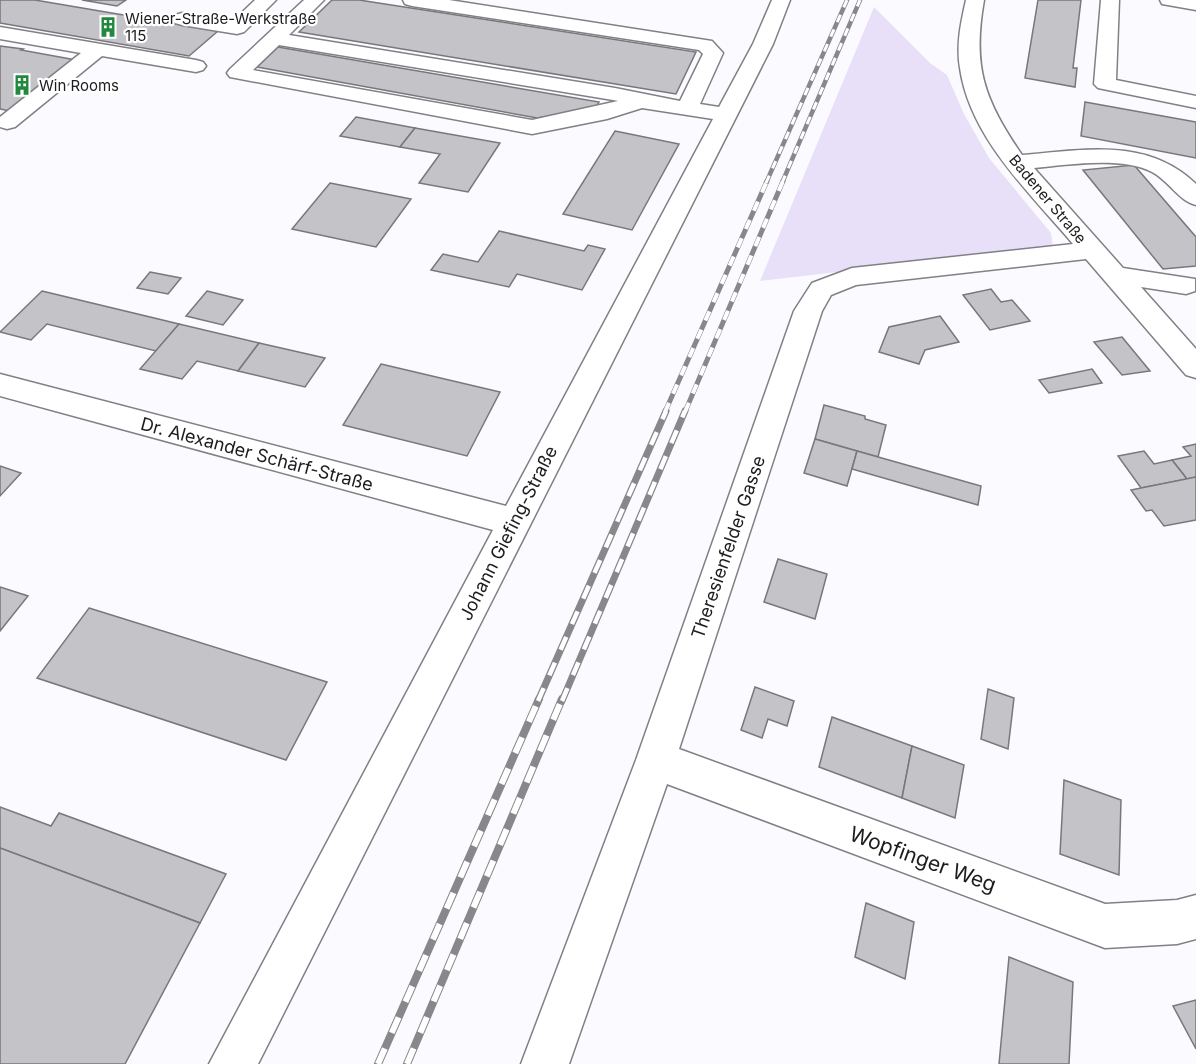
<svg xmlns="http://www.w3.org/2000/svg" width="1196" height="1064" font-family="Inter,sans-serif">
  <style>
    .green { fill: #e7e0f8 }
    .building { fill: #c4c3c8; stroke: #78777b; stroke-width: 1.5 }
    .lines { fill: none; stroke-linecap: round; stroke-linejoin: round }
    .minor-casing { stroke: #818085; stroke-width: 3 }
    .minor { fill: #fff; fill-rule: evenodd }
    .rail-far3-casing { stroke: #88878a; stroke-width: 4.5 }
    .rail-far2-casing { stroke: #88878a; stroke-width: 5 }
    .rail-far1-casing { stroke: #88878a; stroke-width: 7 }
    .rail-casing { stroke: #88878a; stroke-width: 8 }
    .rail-far3 { stroke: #fff; stroke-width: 3; stroke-dasharray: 8; stroke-linecap: butt }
    .rail-far2 { stroke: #fff; stroke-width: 4; stroke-dasharray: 10; stroke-linecap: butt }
    .rail-far1 { stroke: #fff; stroke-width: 4.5; stroke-dasharray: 14; stroke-linecap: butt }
    .rail { stroke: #fff; stroke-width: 6; stroke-dasharray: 17; stroke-linecap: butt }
    .labels { text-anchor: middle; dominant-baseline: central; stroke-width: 4.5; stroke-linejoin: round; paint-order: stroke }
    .far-poi-label { font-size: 15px; fill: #1c1b1d; stroke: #fff; text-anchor: start }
    .far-street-label { font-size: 15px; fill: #1c1b1d; stroke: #fff }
    .street-label { font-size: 18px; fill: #1c1b1d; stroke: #fff }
    .near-street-label { font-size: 21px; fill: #1c1b1d; stroke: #fff }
  </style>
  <rect width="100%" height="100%" fill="#fbfaff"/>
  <polygon class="green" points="874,7 930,63 947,75 964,114 989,158 1051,233 1053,247 760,281"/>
  <g class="building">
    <polygon points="0,0 35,0 218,31 189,56 0,23"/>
    <polygon points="82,0 126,0 117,6"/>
    <polygon points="332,0 359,0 696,52 676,94 299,32"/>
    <polygon points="1038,0 1081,0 1073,68 1077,68 1075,87 1025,78"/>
    <polygon points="0,46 23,49 21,50 76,60 10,111 0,109"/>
    <polygon points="278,47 599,102 595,109 537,118 257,67"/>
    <polygon points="1085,102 1196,122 1196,158 1081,136"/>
    <polygon points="356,117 415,128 400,147 340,136"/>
    <polygon points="415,128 500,143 468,192 419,183 440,154 400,147"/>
    <polygon points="615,131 679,144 632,230 563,214"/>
    <polygon points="1134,165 1196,237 1196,266 1163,269 1083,170"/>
    <polygon points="330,183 411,199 376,247 292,229"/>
    <polygon points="499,231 584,251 588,245 605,249 582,290 517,274 509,287 431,270 443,254 478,262"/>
    <polygon points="150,272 181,278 168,294 137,288"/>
    <polygon points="991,289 1001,302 1012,300 1030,321 990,330 963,295"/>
    <polygon points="42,291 179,324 156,351 47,324 31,340 0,332"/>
    <polygon points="207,291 243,300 223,325 186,316"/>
    <polygon points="940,316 959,342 925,350 919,364 879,352 889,327"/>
    <polygon points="179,324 259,343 238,371 197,361 182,379 140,369"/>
    <polygon points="1122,337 1150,371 1122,375 1094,342"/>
    <polygon points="259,343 325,358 305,387 238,371"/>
    <polygon points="381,364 500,392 467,456 343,425"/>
    <polygon points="1092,369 1102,383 1049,393 1039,380"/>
    <polygon points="824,405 865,416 865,419 886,425 878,457 815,439"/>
    <polygon points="815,439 857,451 847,486 804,473"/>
    <polygon points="1196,444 1196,477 1187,479 1172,460 1191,456 1183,447"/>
    <polygon points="857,451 981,486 978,505 852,469"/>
    <polygon points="1144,451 1154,464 1172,460 1187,479 1141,488 1118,456"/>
    <polygon points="0,466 21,473 0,496"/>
    <polygon points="1196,477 1196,520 1164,526 1152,510 1146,511 1131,490"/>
    <polygon points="778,559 827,574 815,619 764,602"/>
    <polygon points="0,587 28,596 0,631"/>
    <polygon points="89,608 327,682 286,760 37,678"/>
    <polygon points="755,687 794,701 787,726 768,719 762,738 741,730"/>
    <polygon points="988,689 1014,698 1008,749 981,739"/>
    <polygon points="832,717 912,746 902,798 819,767"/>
    <polygon points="912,746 964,765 955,818 902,798"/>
    <polygon points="1064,780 1121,800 1119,875 1060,854"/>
    <polygon points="0,807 51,826 59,813 226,874 200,923 0,848"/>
    <polygon points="0,848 200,923 125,1064 0,1064"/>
    <polygon points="866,903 914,922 905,979 855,957"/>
    <polygon points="1009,957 1073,982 1069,1064 999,1064"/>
    <polygon points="1196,1000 1196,1049 1173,1006"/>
  </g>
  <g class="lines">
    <g class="minor-casing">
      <g id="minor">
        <polygon points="255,0 276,0 244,32 237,34 182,25 175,23 172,19 175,15 182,13 233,21"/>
        <path d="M304,0h20l-35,35 326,53 65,13 23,-47 -4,-4 -287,-44 -7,-2 -2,-4h46l263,41 11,12 -23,51 19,3 34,-63 19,-44h18l-17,44 -515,1020h-49l284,-534 -493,-134v-22l506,132 207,-387 -71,-11 -35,11 -75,15 -302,-57 -3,-4 3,-4zM279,45l334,55 5,1 -86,19 -279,-50z"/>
        <path d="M966,0h18c-12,67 0,99 38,155 63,-5 125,-18 174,29v21c-17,-4 -27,-24 -44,-33 -30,-16 -85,-7 -118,-4l89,100 72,11v12l-9,3 -45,-7 55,62v29l-10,-3 -100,-116 -230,26 -25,10 -9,16 -143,438 426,155 72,-4 19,-5v44l-19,5 -72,4 -438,-164 -98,280h-48l115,-304 158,-449 18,-28 40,-15 221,-24c-43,-51 -103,-106 -113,-176 -4,-23 1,-46 6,-68z"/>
        <polygon points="1101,0 1119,0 1116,80 1196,96 1196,108 1098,88 1094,84"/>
        <polygon points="1160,0 1196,0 1196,10 1162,4"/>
        <polygon points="0,27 196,60 203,62 206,66 203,70 196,72 102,56 15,127 7,129 0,127 0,117 81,53 0,39"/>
      </g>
    </g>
    <use href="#minor" class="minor"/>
    <g class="rail-far3-casing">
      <g id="rail-far3">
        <polyline points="766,183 847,0"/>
        <polyline points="782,183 860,0"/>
      </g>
    </g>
    <g class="rail-far2-casing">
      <g id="rail-far2">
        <polyline points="665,412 767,181"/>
        <polyline points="685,412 783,181"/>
      </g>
    </g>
    <g class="rail-far1-casing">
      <g id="rail-far1">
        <polyline points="538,701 666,411"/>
        <polyline points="562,701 685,411"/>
      </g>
    </g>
    <g class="rail-casing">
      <g id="rail">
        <polyline points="378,1064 539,699"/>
        <polyline points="407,1064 562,699"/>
      </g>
    </g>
    <use href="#rail-far3" class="rail-far3"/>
    <use href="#rail-far2" class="rail-far2"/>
    <use href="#rail-far1" class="rail-far1"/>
    <use href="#rail" class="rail"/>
  </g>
  <defs>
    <g id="building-bare" transform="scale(1.62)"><path d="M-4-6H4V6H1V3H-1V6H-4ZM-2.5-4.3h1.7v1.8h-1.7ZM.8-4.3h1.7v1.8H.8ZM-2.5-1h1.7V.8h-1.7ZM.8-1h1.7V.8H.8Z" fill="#21883d" stroke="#fff" stroke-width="2.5" paint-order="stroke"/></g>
  </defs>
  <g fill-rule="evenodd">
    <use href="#building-bare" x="108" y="27"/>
    <use href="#building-bare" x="22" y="85"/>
  </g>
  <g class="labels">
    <g class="far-poi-label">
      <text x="125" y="18">Wiener-Straße-Werkstraße<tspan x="125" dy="17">115</tspan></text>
      <text x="39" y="85">Win Rooms</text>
    </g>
    <g class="far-street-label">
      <text transform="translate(1048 199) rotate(50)">Badener Straße</text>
    </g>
    <g class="street-label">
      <text transform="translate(257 454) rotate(15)">Dr. Alexander Schärf-Straße</text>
      <text transform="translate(508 533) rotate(-63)">Johann Giefing-Straße</text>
      <text transform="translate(728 547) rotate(-71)">Theresienfelder Gasse</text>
    </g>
    <g class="near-street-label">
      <text transform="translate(923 859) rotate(20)">Wopfinger Weg</text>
    </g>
  </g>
</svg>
